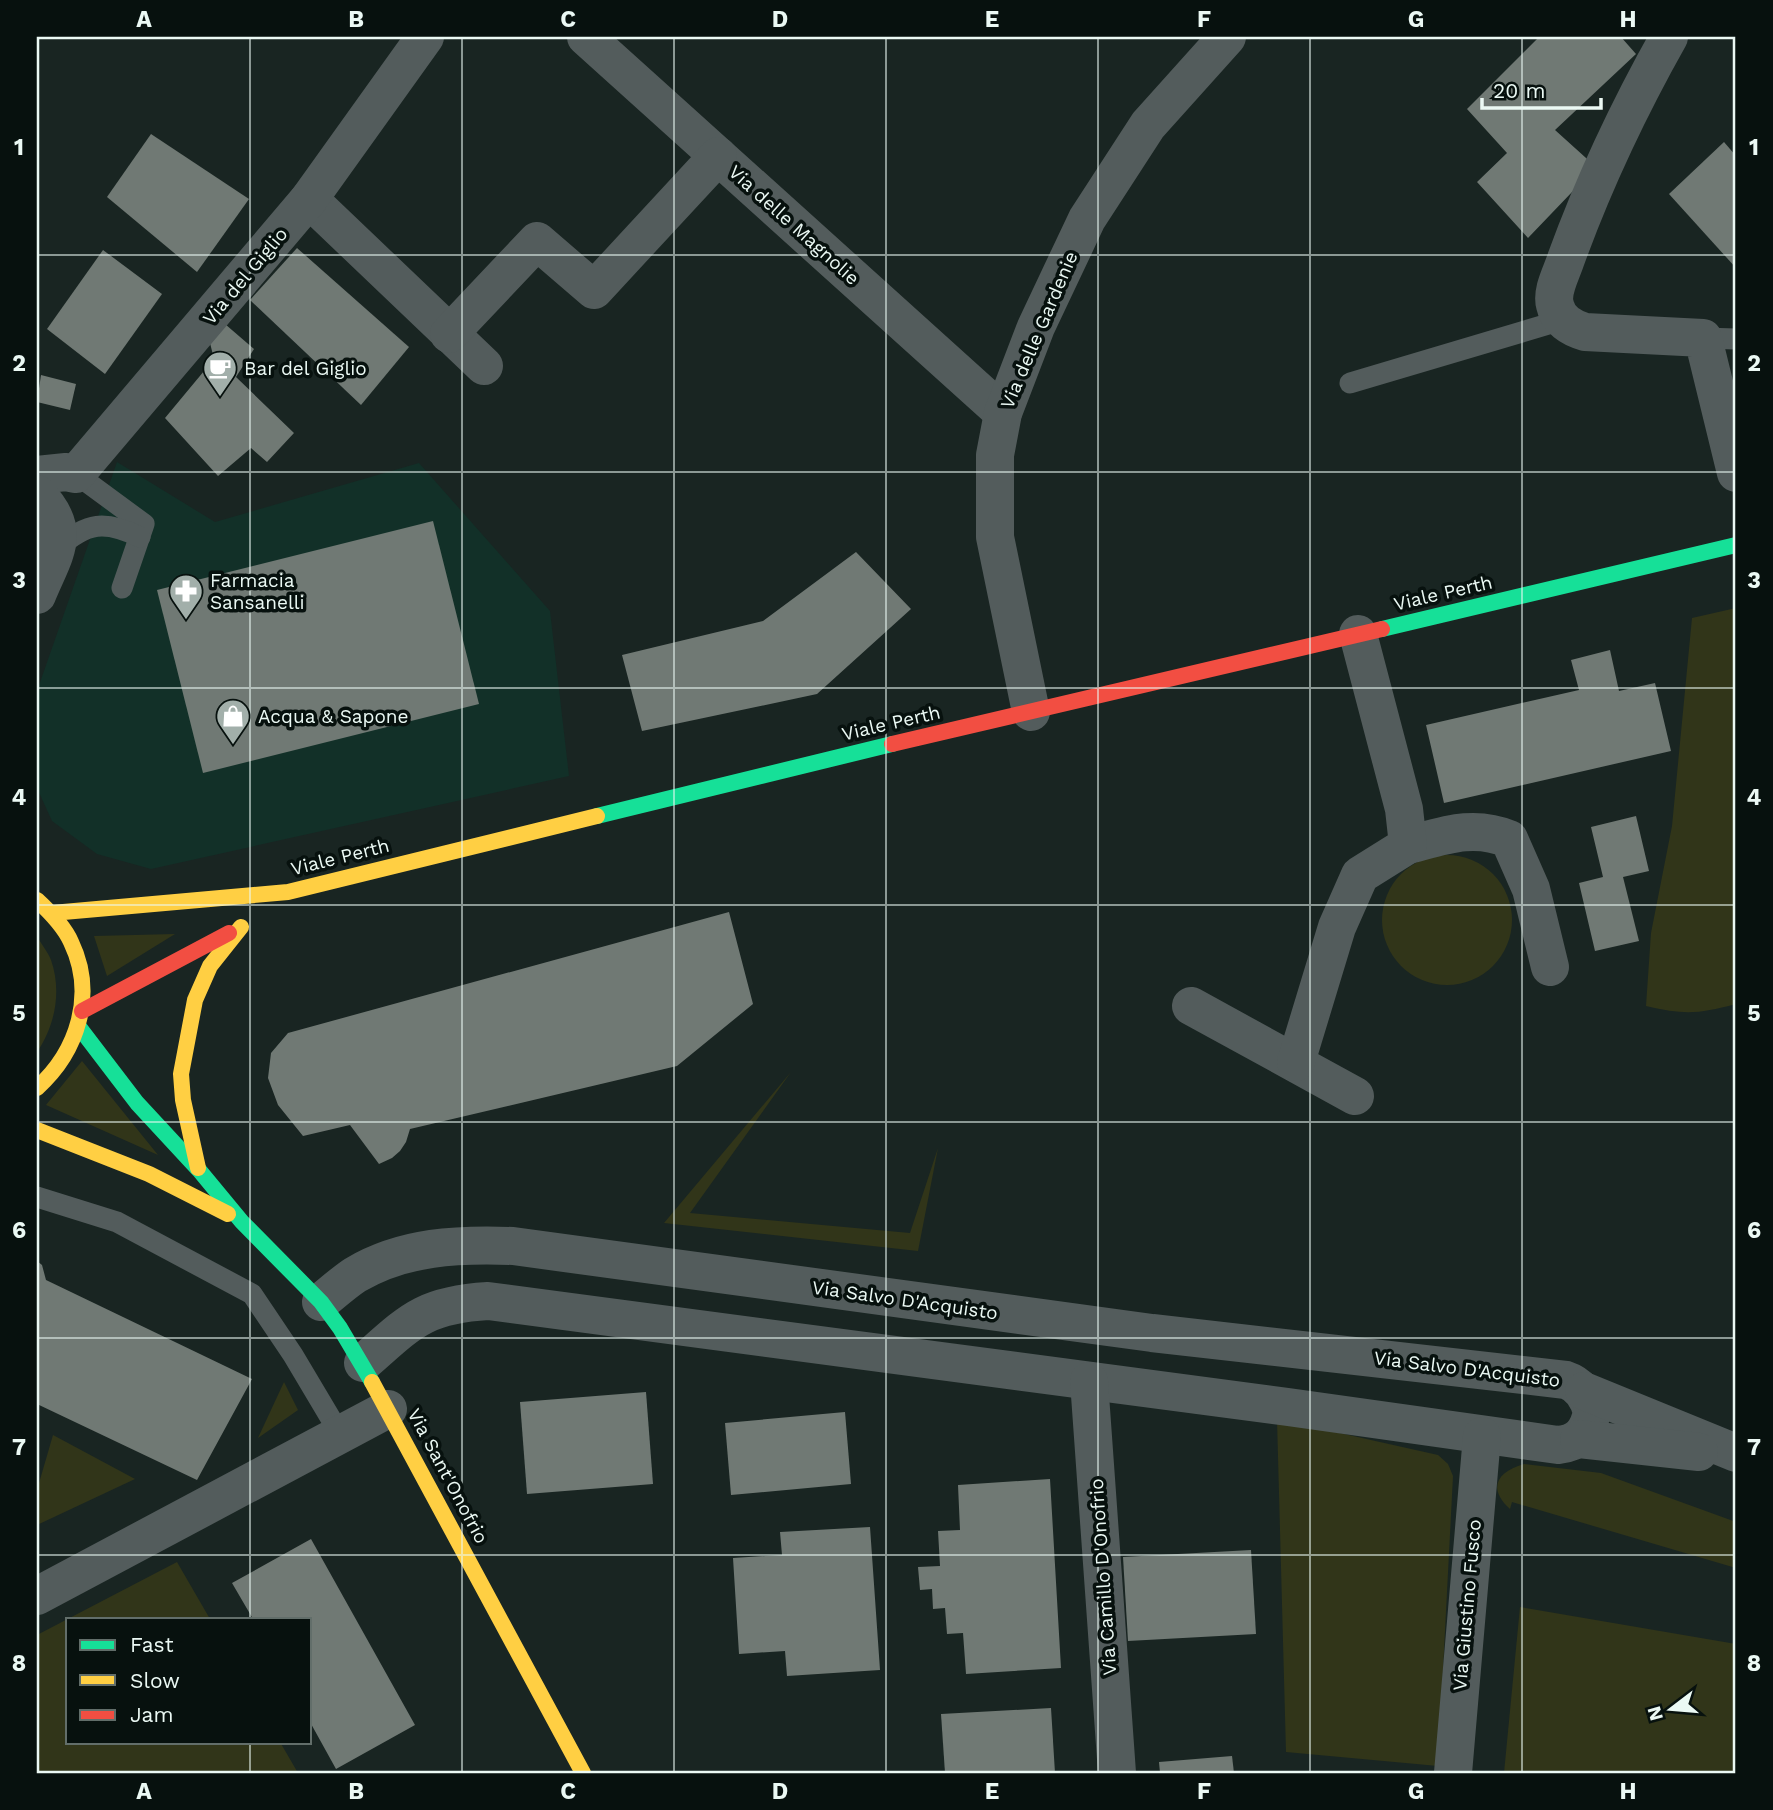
<svg xmlns="http://www.w3.org/2000/svg" width="1773" height="1810" font-family="'Work Sans',sans-serif">
  <style>
    .built { fill: #123028 }
    .green { fill: #313519 }
    .building { fill: #707974 }
    .lines { fill: none; stroke-linecap: round; stroke-linejoin: round }
    .lane { stroke: #535c5c; stroke-width: 21 }
    .street { stroke: #535c5c; stroke-width: 38 }
    .fast { stroke: #16e098; stroke-width: 16 }
    .slow { stroke: #ffcf43; stroke-width: 16 }
    .jam { stroke: #f24e42; stroke-width: 16 }
    .grid { fill: none; stroke: #ebf9f4; stroke-width: 2; stroke-opacity: 0.55 }
    .labels { text-anchor: middle; dominant-baseline: central; stroke-width: 7; stroke-linejoin: round; paint-order: stroke }
    .street-label { font-size: 19px; fill: #ebf9f4; stroke: #07110e }
    .poi-label { font-size: 19px; fill: #ebf9f4; stroke: #07110e; text-anchor: start }
    .neatline { fill: none; stroke: #ebf9f4; stroke-width: 2.5 }
    .grid-label { font-size: 23px; text-anchor: middle; font-weight: bold; fill: #ebf9f4 }
  </style>
  <rect width="100%" height="100%" fill="#192522"/>
  <polygon class="built" points="117,462 215,522 419,463 550,611 569,776 151,869 97,854 52,821 37,788 37,691"/>
  <g class="green">
    <path d="M1736,608v396c-38,10 -51,11 -90,2l5,-73 21,-107 20,-208z"/>
    <circle cx="1447" cy="920" r="65"/>
    <polygon points="175,934 107,976 94,936"/>
    <path d="M37,936c4,8 11,16 14,24 11,31 4,66 -14,92z"/>
    <polygon points="82,1061 158,1155 46,1105"/>
    <polygon points="791,1072 690,1213 910,1233 938,1148 918,1251 664,1223"/>
    <polygon points="284,1382 298,1410 258,1438"/>
    <polygon points="1277,1419 1438,1455 1448,1464 1453,1476 1438,1766 1286,1752"/>
    <polygon points="53,1435 135,1479 37,1525 37,1490"/>
    <path d="M1524,1464l77,9 135,49v46l-224,-66 -2,7c-23,-21 -13,-37 14,-45z"/>
    <polygon points="177,1562 210,1619 68,1619 68,1742 280,1742 298,1773 37,1773 37,1635"/>
    <polygon points="1520,1607 1736,1644 1736,1773 1504,1773"/>
  </g>
  <g class="building">
    <polygon points="1539,37 1621,37 1636,54 1555,130 1596,167 1528,238 1477,182 1507,153 1467,109"/>
    <polygon points="151,134 249,199 197,272 107,197"/>
    <polygon points="1724,142 1736,156 1736,268 1669,194"/>
    <polygon points="297,248 409,347 361,405 250,300"/>
    <polygon points="103,250 162,294 105,374 47,329"/>
    <polygon points="225,324 254,349 236,377 294,433 267,462 251,448 218,476 165,418 214,359 210,343"/>
    <polygon points="41,375 76,384 70,410 37,402"/>
    <polygon points="433,521 479,704 203,773 157,590"/>
    <polygon points="856,552 911,609 817,694 642,731 622,655 763,621"/>
    <polygon points="1610,650 1619,691 1655,683 1671,751 1444,803 1426,725 1579,690 1571,660"/>
    <polygon points="1636,816 1649,871 1623,877 1639,941 1595,951 1579,883 1603,877 1591,827"/>
    <polygon points="729,912 753,1004 677,1066 410,1129 406,1142 400,1151 392,1158 379,1164 350,1125 303,1136 278,1105 268,1078 271,1053 288,1033"/>
    <polygon points="37,1261 42,1265 46,1280 252,1379 197,1480 37,1404"/>
    <polygon points="646,1392 653,1484 527,1494 520,1402"/>
    <polygon points="845,1412 851,1484 731,1495 725,1423"/>
    <polygon points="1050,1479 1061,1668 966,1674 963,1633 947,1634 945,1608 933,1609 932,1589 920,1590 918,1567 940,1566 938,1531 960,1530 958,1485"/>
    <polygon points="870,1527 880,1670 787,1676 785,1651 739,1654 733,1558 782,1555 780,1532"/>
    <polygon points="311,1539 415,1725 336,1769 310,1722 310,1619 253,1619 232,1583"/>
    <polygon points="1251,1550 1256,1634 1128,1641 1123,1557"/>
    <polygon points="1051,1708 1055,1773 945,1773 941,1714"/>
    <polygon points="1232,1756 1234,1773 1160,1773 1159,1762"/>
  </g>
  <g class="lines">
    <g class="lane">
      <polyline points="1703,338 1736,339"/>
      <polyline points="1350,383 1562,320"/>
      <polyline points="76,474 144,524 122,588"/>
      <path d="M58,548c29,-26 47,-28 82,-11"/>
      <polyline points="37,1197 117,1222 252,1294 293,1355 340,1434"/>
    </g>
    <g class="street">
      <polyline points="586,37 1003,413"/>
      <path d="M1669,37c-40,71 -75,145 -103,222 -4,13 -15,32 -11,46 3,15 16,23 30,27l118,6 33,135"/>
      <polyline points="309,199 484,366"/>
      <polyline points="449,334 537,241 594,290 718,156"/>
      <polyline points="37,475 66,472 76,474 309,199 425,37"/>
      <path d="M37,494c37,38 17,59 0,101"/>
      <polyline points="1031,712 995,537 995,455 1003,413 1036,327 1087,219 1148,125 1227,37"/>
      <path d="M1408,845c35,-9 65,-21 101,-6l22,50 19,78"/>
      <polyline points="1191,1006 1355,1096"/>
      <polyline points="1296,1062 1337,927 1360,875 1408,845 1404,809 1358,634"/>
      <path d="M321,1302c11,-9 22,-19 34,-27 49,-29 103,-31 158,-29l639,87 414,47c15,5 22,17 26,32 -4,20 -13,31 -34,33l-270,-38 -800,-106c-66,4 -78,21 -125,62"/>
      <polyline points="1089,1381 1117,1773"/>
      <polyline points="1584,1391 1736,1453"/>
      <polyline points="1579,1439 1699,1452"/>
      <polyline points="37,1596 388,1409"/>
      <polyline points="1453,1773 1482,1436"/>
    </g>
    <g class="fast">
      <polyline points="1382,629 1736,545"/>
      <polyline points="597,816 892,744"/>
      <polyline points="79,1027 137,1103 199,1170 242,1222 321,1302 340,1328 372,1382"/>
    </g>
    <g class="slow">
      <path d="M37,900c13,12 27,26 34,42 25,52 7,109 -34,146"/>
      <polyline points="52,913 288,892 597,816"/>
      <polyline points="37,1130 149,1174 228,1214"/>
      <polyline points="198,1168 183,1100 181,1074 195,1000 210,966 241,927"/>
      <polyline points="372,1382 583,1773"/>
    </g>
    <g class="jam">
      <polyline points="892,744 1382,629"/>
      <polyline points="82,1011 229,933"/>
    </g>
  </g>
  <path class="grid" d="M250,37v1582M462,37v1736M674,37v1736M886,37v1736M1098,37v1736M1310,37v1736M1522,37v1736M37,255h1699M37,472h1699M37,688h1699M37,905h1699M37,1122h1699M37,1338h1699M37,1555h1699M250,1742v31"/>
  <defs>
    <g id="cafe-pin" transform="scale(1.75)"><path d="M0 17L-7.5 6A9.5 9.5 0 1 1 7.5 6Z" fill="#a2afaa" stroke="#07110e"/><path d="M-5.5-4.5H6V0H3Q3 3.5 0 3.5H-2.5Q-5.5 3.5-5.5 0ZM3-3.2v2h1.7v-2ZM-6 4.5H4V6H-6Z" fill="#fff"/></g>
    <g id="pharmacy-pin" transform="scale(1.75)"><path d="M0 17L-7.5 6A9.5 9.5 0 1 1 7.5 6Z" fill="#a2afaa" stroke="#07110e"/><path d="M-2-6h4v4h4v4h-4v4h-4v-4h-4v-4h4Z" fill="#fff"/></g>
    <g id="shop-pin" transform="scale(1.75)"><path d="M0 17L-7.5 6A9.5 9.5 0 1 1 7.5 6Z" fill="#a2afaa" stroke="#07110e"/><path d="M-5-2.5h2.3a2.7 3.5 0 0 1 5.4 0H5L5.5 6h-11ZM-1.5-2.5h3a1.5 2.3 0 0 0-3 0Z" fill="#fff"/></g>
  </defs>
  <g fill-rule="evenodd">
    <use href="#cafe-pin" x="220" y="368"/>
    <use href="#pharmacy-pin" x="186" y="591"/>
    <use href="#shop-pin" x="233" y="716"/>
  </g>
  <g class="labels">
    <g class="street-label">
      <text transform="translate(794 225) rotate(42)">Via delle Magnolie</text>
      <text transform="translate(245 276) rotate(-50)">Via del Giglio</text>
      <text transform="translate(1039 330) rotate(-67)">Via delle Gardenie</text>
      <text transform="translate(1443 593) rotate(-13)">Viale Perth</text>
      <text transform="translate(891 723) rotate(-13)">Viale Perth</text>
      <text transform="translate(340 857) rotate(-14)">Viale Perth</text>
      <text transform="translate(905 1300) rotate(8)">Via Salvo D'Acquisto</text>
      <text transform="translate(1467 1369) rotate(7)">Via Salvo D'Acquisto</text>
      <text transform="translate(448 1476) rotate(62)">Via Sant'Onofrio</text>
      <text transform="translate(1103 1577) rotate(-94)">Via Camillo D'Onofrio</text>
      <text transform="translate(1467 1605) rotate(-85)">Via Giustino Fusco</text>
    </g>
    <g class="poi-label">
      <text x="244" y="368">Bar del Giglio</text>
      <text x="210" y="580">Farmacia<tspan x="210" dy="22">Sansanelli</tspan></text>
      <text x="258" y="716">Acqua &amp; Sapone</text>
    </g>
  </g>
  <rect width="1773" height="1810" fill="none" stroke="#07110e" stroke-width="77"/>
  <rect x="66" y="1618" width="245" height="126" fill="#07110e" stroke="#626e6a" stroke-width="2"/>
  <rect x="80" y="1640" width="35" height="10" fill="#16e098" stroke="#626e6a" stroke-width="2"/>
  <text x="130" y="1652" font-size="21" fill="#ebf9f4">Fast</text>
  <rect x="80" y="1675" width="35" height="10" fill="#ffcf43" stroke="#626e6a" stroke-width="2"/>
  <text x="130" y="1688" font-size="21" fill="#ebf9f4">Slow</text>
  <rect x="80" y="1710" width="35" height="10" fill="#f24e42" stroke="#626e6a" stroke-width="2"/>
  <text x="130" y="1722" font-size="21" fill="#ebf9f4">Jam</text>
  <g transform="translate(1671 1709) rotate(254)" stroke="#07110e" stroke-width="5" paint-order="stroke">
  <path d="M0-5L12 26L0 18L-12 26Z" fill="#ebf9f4"/>
  <text y="-10" font-size="19" font-weight="bold" text-anchor="middle" fill="#ebf9f4">N</text>
  </g>
  <path d="M1482 98v10h119v-10" fill="none" stroke="#ebf9f4" stroke-width="3.5"/>
  <text x="1493" y="98" font-size="21" fill="#ebf9f4" stroke="#07110e" stroke-width="5" paint-order="stroke">20 m</text>
  <rect x="38" y="38" width="1696" height="1734" class="neatline"/>
  <g class="grid-label">
    <text x="144" y="27">A</text>
    <text x="356" y="27">B</text>
    <text x="568" y="27">C</text>
    <text x="780" y="27">D</text>
    <text x="992" y="27">E</text>
    <text x="1204" y="27">F</text>
    <text x="1416" y="27">G</text>
    <text x="1628" y="27">H</text>
    <text x="19" y="155">1</text>
    <text x="1754" y="155">1</text>
    <text x="19" y="371">2</text>
    <text x="1754" y="371">2</text>
    <text x="19" y="588">3</text>
    <text x="1754" y="588">3</text>
    <text x="19" y="805">4</text>
    <text x="1754" y="805">4</text>
    <text x="19" y="1021">5</text>
    <text x="1754" y="1021">5</text>
    <text x="19" y="1238">6</text>
    <text x="1754" y="1238">6</text>
    <text x="19" y="1455">7</text>
    <text x="1754" y="1455">7</text>
    <text x="19" y="1671">8</text>
    <text x="1754" y="1671">8</text>
    <text x="144" y="1799">A</text>
    <text x="356" y="1799">B</text>
    <text x="568" y="1799">C</text>
    <text x="780" y="1799">D</text>
    <text x="992" y="1799">E</text>
    <text x="1204" y="1799">F</text>
    <text x="1416" y="1799">G</text>
    <text x="1628" y="1799">H</text>
  </g>
</svg>
